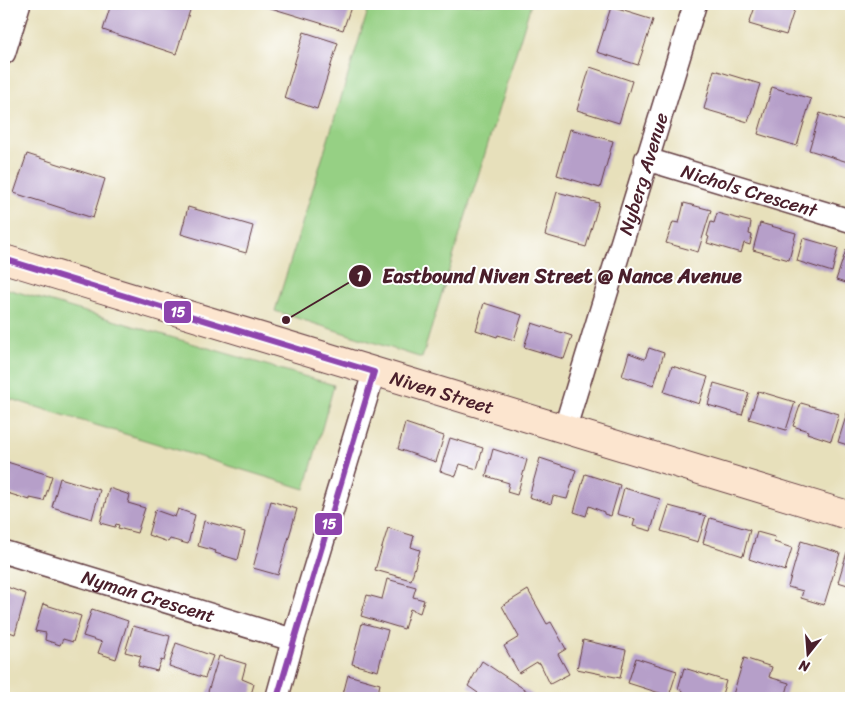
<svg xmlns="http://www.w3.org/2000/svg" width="855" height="702" font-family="Sriracha,sans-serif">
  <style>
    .green { fill: #96d084; stroke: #707858 }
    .building { fill: #b69fc9 }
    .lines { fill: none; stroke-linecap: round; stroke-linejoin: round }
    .street-casing { stroke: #623c41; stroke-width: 25 }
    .secondary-casing { stroke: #623c41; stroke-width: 30 }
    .street { stroke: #fff; stroke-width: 22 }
    .secondary { stroke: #fce5cf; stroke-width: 28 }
    .bus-1-casing { stroke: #fff; stroke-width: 10 }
    .bus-1 { stroke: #8e44ad; stroke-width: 6 }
    .labels { text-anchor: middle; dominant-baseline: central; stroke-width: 4; stroke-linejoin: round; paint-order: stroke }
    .street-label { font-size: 19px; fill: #4a1f2b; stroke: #fff }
    .leader { fill: none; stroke: #4a1f2b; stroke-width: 2 }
    .callout-dot { fill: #4a1f2b; stroke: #fff; stroke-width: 2 }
    .mark-label { font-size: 15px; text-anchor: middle; font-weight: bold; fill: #fff }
    .callout-label { font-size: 20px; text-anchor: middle; font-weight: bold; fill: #4a1f2b; stroke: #fff; stroke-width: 4; stroke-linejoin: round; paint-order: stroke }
    .line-badge { stroke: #fff; stroke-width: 2 }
    .badge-label { font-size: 14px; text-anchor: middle; font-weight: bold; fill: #fff }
  </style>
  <rect width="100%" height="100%" fill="#fff"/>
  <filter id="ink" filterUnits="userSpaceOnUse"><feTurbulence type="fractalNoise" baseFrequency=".02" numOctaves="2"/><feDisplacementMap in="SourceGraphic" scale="10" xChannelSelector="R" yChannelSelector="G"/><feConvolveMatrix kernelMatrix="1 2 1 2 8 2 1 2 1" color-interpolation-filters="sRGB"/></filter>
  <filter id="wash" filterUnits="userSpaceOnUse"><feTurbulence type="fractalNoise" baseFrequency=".0096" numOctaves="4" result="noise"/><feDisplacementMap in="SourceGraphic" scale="20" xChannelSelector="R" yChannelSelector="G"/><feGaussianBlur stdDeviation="1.12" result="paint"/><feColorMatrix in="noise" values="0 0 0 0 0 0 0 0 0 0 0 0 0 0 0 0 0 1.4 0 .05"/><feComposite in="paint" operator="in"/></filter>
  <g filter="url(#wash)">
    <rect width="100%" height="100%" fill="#e7e0bb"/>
    <g class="green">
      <polygon points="370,4 531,4 422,358 275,311"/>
      <polygon points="4,288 334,385 305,489 4,397"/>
    </g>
    <g id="blocks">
      <g class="building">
        <polygon points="111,4 192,4 176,54 103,30"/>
        <polygon points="258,4 352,4 343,30"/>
        <polygon points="756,4 796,4 786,35 749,24"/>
        <polygon points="611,7 653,20 638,65 597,52"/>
        <polygon points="304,32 338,43 317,109 284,98"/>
        <polygon points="590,67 632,81 619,123 577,110"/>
        <polygon points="714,70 760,84 748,122 704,109"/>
        <polygon points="772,87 811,99 797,146 758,134"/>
        <polygon points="820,113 851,123 851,163 809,150"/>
        <polygon points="570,129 613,141 600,188 557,175"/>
        <polygon points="27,154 105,179 93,218 14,193"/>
        <polygon points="557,192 599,203 586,247 545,235"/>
        <polygon points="684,203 711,210 698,252 666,243 673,222 679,223"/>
        <polygon points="188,207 253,226 246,253 181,234"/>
        <polygon points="717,213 751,222 749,234 752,235 750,245 744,243 741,253 707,243 709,237 707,236 711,222 714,223"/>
        <polygon points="760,223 796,233 789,260 753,250"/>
        <polygon points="803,238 838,248 832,272 797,261"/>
        <polygon points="846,250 851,251 851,285 836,280"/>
        <polygon points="484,303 522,315 514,340 498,335 497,337 476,330"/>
        <polygon points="532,323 572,336 564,359 524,347"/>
        <polygon points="649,348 664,353 654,385 622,376 629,353 645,359"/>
        <polygon points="672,366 708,377 699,404 664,392"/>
        <polygon points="714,383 749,393 742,415 708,405"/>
        <polygon points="758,391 795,402 786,430 749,419"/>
        <polygon points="801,403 839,414 831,441 807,433 808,431 793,426"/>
        <polygon points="848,410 851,411 851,446 838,442"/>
        <polygon points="405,423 444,436 436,462 398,449"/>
        <polygon points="450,438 483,448 477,469 460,464 456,476 440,471"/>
        <polygon points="493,449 527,460 517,495 507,492 509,483 486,476"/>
        <polygon points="540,458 576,470 567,499 553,496 551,504 529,497"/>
        <polygon points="4,461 52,476 44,501 30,498 30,500 4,492"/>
        <polygon points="585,474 620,485 611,516 604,514 604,512 589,506 586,516 574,512"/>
        <polygon points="60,478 100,490 92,519 52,507"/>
        <polygon points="109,488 130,495 128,503 145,508 137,533 118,528 119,525 116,524 115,527 100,523"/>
        <polygon points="624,488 660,499 651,531 633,526 635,519 617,514"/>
        <polygon points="271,501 297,509 278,575 253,568"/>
        <polygon points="669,506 706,516 698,542 661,531"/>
        <polygon points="178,509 195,515 188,544 170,539 168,542 148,535 155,510 175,517"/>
        <polygon points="710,518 750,530 743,556 703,543"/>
        <polygon points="204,521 245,532 238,560 215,553 216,551 198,546"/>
        <polygon points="388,528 414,536 411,547 420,550 411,580 375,570"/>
        <polygon points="757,532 775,537 774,542 792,548 785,571 749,559"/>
        <polygon points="801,541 840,553 824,605 801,598 803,591 788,587"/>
        <polygon points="847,552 851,553 851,586 838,582"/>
        <polygon points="387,579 416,587 413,597 424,600 420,613 410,609 404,629 361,616 367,595 382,599"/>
        <polygon points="4,586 26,594 15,634 4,630"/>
        <polygon points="528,590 547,624 551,622 566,649 558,654 569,674 550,684 540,663 538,664 537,662 519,673 504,646 519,637 502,606"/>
        <polygon points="43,604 81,616 73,642 63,639 60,645 45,640 46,633 35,631"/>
        <polygon points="92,609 128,621 116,659 98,653 102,642 83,636"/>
        <polygon points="362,623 388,630 378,671 352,664"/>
        <polygon points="133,626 170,636 164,661 161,660 157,671 138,666 141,656 125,652"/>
        <polygon points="583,640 626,650 620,678 577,669"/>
        <polygon points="176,643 213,656 205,678 169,666"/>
        <polygon points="219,656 246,664 242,679 254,684 250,698 206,698"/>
        <polygon points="636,658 677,671 669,696 628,683"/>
        <polygon points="744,658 772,667 769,677 789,683 785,698 732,698"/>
        <polygon points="482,661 533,695 531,698 475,698 478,693 468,686"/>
        <polygon points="684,668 726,681 721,698 680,698 683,691 678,689"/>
        <polygon points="348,675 380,684 378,693 396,698 342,698"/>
      </g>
    </g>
  </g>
  <g filter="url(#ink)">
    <use href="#blocks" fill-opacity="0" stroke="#623c41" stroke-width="1"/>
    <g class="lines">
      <g class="street-casing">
        <g id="street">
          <polyline points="4,53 19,4"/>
          <path id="s1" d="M646,159l205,62"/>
          <path id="s2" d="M565,428l130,-424"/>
          <path id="s3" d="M4,552l289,88"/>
          <polyline points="277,698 293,640 374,372"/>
        </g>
      </g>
      <g class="secondary-casing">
        <g id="secondary">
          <path id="s4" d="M4,259l847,257"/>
        </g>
      </g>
      <use href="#street" class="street"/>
      <use href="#secondary" class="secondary"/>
      <g class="bus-1-casing">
        <polyline id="bus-1" points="4,259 374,372 277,698"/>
      </g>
      <use href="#bus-1" class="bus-1"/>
    </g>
  </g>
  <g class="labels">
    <g class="street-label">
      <text stroke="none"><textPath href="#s2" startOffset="266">Nyberg Avenue</textPath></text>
      <text stroke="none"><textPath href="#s1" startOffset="108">Nichols Crescent</textPath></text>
      <text stroke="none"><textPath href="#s4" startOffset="458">Niven Street</textPath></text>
      <text stroke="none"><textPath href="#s3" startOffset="151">Nyman Crescent</textPath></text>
    </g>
  </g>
  <path class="leader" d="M286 320L360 276"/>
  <g class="callout-dot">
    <circle cx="286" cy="320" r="5"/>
    <circle cx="360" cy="276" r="12"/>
  </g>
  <g class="mark-label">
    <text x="360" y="281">1</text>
  </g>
  <g class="callout-label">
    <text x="562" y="283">Eastbound Niven Street @ Nance Avenue</text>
  </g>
  <g class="line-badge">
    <rect x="163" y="300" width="29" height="24" rx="5" fill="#8e44ad"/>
    <rect x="314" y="512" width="29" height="24" rx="5" fill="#8e44ad"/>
  </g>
  <g class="badge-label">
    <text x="178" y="317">15</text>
    <text x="329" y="529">15</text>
  </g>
  <rect width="855" height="702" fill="none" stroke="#fff" stroke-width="20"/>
  <g transform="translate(808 654) rotate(197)" stroke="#ffffff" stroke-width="4" paint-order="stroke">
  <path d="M0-4L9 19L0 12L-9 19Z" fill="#4a1f2b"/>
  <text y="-8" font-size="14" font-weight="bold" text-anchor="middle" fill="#4a1f2b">N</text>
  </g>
</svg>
